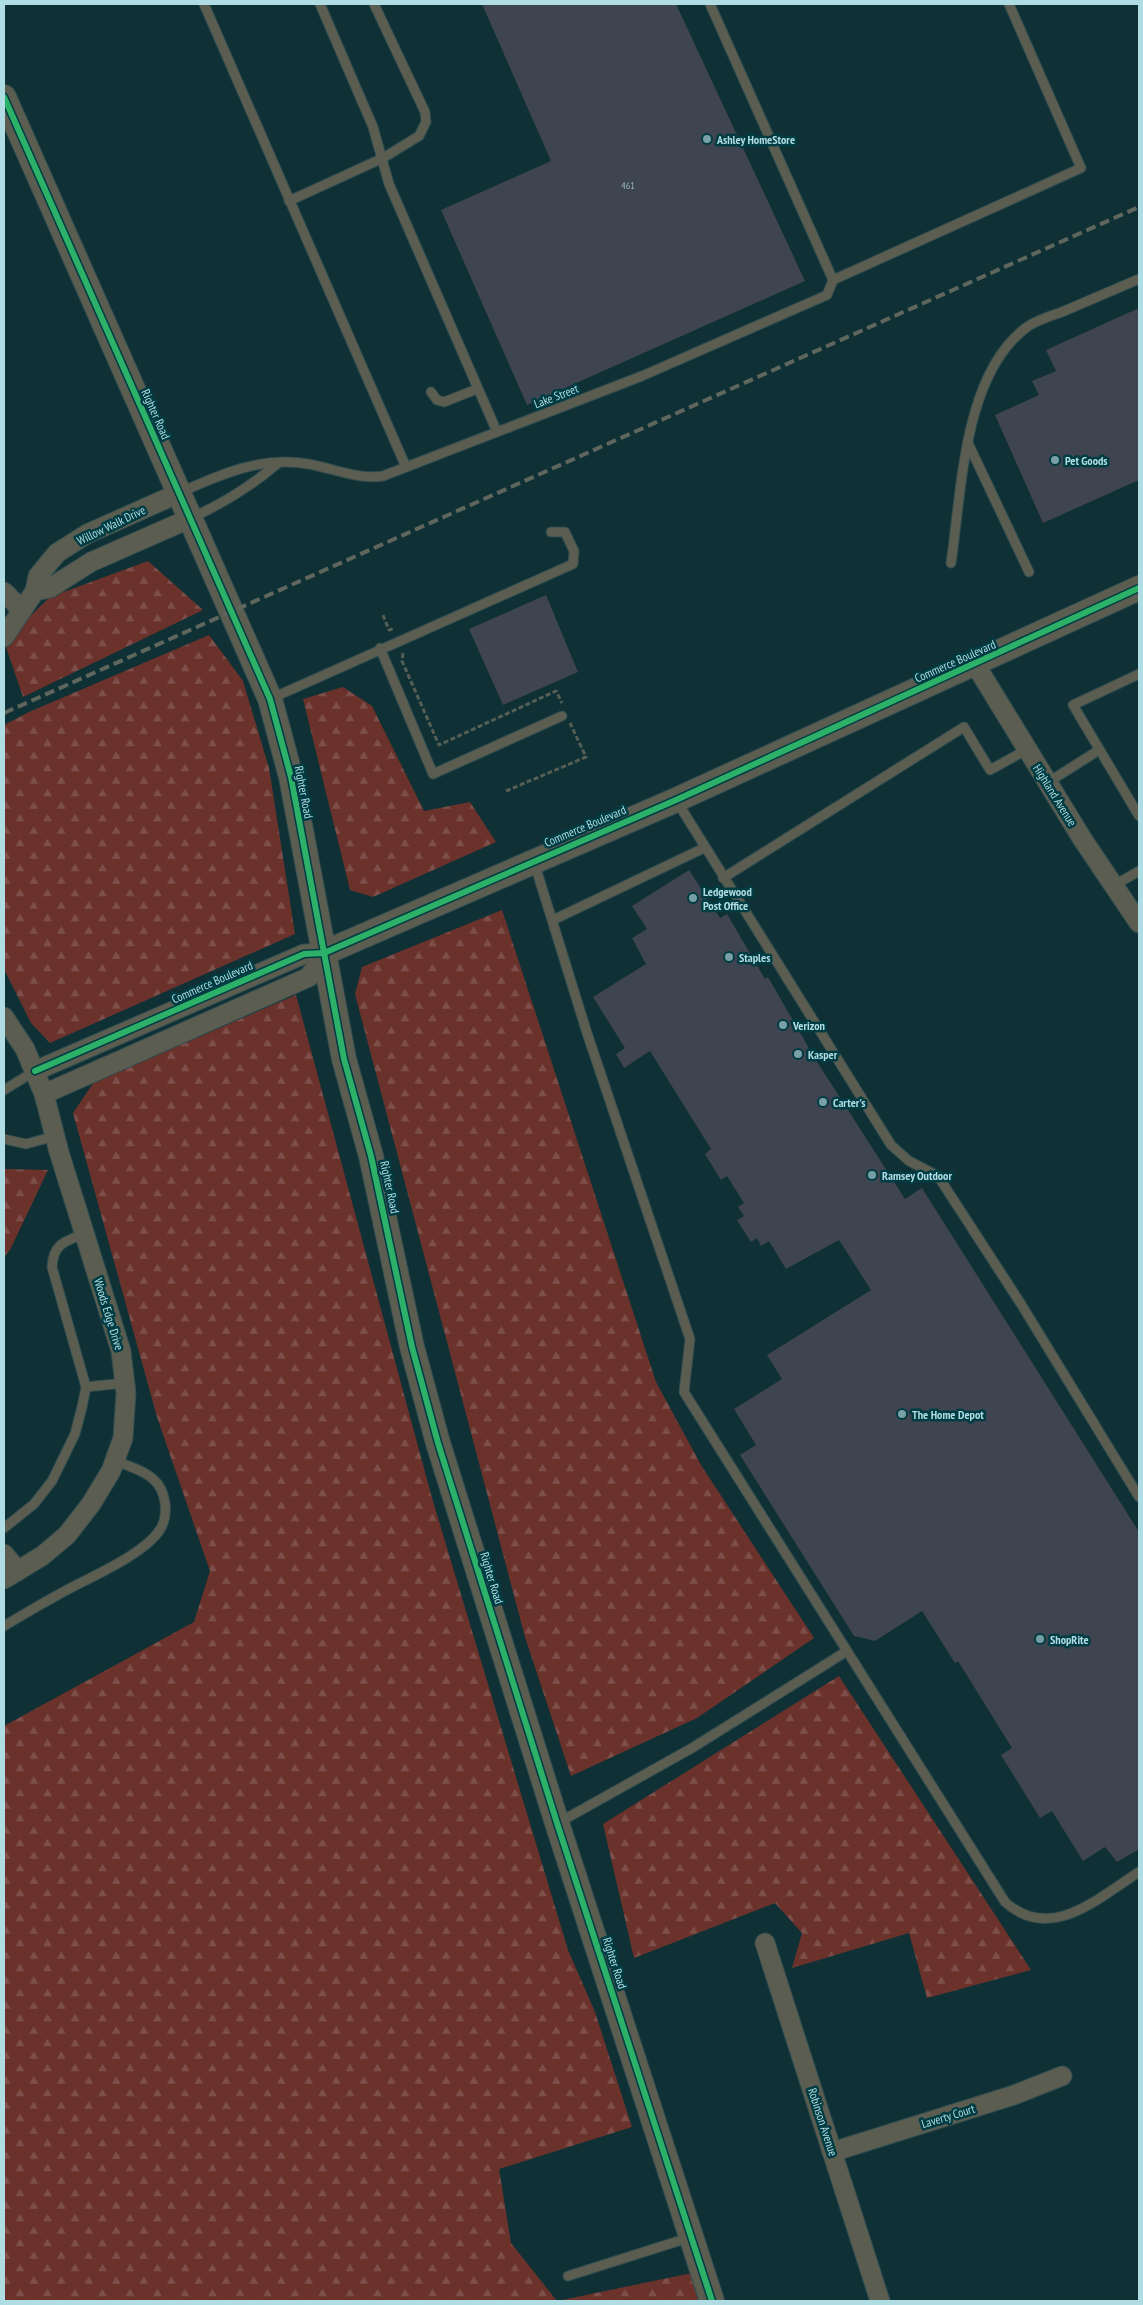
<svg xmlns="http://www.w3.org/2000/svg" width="1143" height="2305" font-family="'PT Sans Narrow',sans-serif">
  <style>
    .forest { fill: url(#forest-firs) }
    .building { fill: #3f4550 }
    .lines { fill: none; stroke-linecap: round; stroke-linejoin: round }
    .service-casing { stroke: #2f4c50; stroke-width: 11 }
    .minor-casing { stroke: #2f4c50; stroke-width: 21 }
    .tertiary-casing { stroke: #2f4c50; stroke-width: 26 }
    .path { stroke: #565f56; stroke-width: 3; stroke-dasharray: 5 2.5; stroke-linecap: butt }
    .service { stroke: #5b5d50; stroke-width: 9 }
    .minor { stroke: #5b5d50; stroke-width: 19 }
    .tertiary { stroke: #5b5d50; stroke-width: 24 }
    .rail { stroke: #5e665e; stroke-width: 4; stroke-dasharray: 10 5; stroke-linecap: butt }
    .cycleway-casing { stroke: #003c43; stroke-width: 9 }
    .cycleway { stroke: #2db169; stroke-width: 6 }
    .poi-dot { fill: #78a0a6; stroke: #003c43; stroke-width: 2 }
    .labels { text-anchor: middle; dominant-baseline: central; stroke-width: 5; stroke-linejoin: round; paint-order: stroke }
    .number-label { font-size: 10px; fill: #94b6be }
    .poi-label { font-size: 12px; font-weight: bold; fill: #b0dce3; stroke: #003c43; text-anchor: start }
    .street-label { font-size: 12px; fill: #b0dce3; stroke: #003c43 }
  </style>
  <defs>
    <pattern id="forest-firs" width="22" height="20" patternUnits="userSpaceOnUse" patternTransform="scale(1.25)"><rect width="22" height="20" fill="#6b322c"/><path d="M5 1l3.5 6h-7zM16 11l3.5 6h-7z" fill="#7e4f4a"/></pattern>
  </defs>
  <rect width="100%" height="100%" fill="#0f3034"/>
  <g class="forest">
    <polygon points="148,561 203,610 23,697 4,641 50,597"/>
    <polygon points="209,635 243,681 269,768 295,934 50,1043 31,1023 4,969 4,725 29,712"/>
    <polygon points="343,687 372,706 424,811 470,802 496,842 373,897 350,890 303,699"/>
    <polygon points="502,910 656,1382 701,1465 814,1638 697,1718 571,1776 525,1637 355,994 362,967"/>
    <polygon points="296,995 432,1498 568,1950 595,2012 632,2127 499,2169 511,2243 557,2301 692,2273 701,2301 4,2301 4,1726 194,1622 210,1571 157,1417 73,1113 94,1082"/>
    <polygon points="4,1169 48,1170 10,1250 4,1257"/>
    <polygon points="839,1676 1031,1970 927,1998 909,1933 792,1968 802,1933 775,1903 634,1958 603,1824"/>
  </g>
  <g class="building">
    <polygon points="482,4 676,4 805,281 527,405 441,210 551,161"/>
    <polygon points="1139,308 1139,480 1043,523 995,415 1039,395 1032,381 1056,371 1046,350"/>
    <polygon points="546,595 578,672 503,705 469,629"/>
    <polygon points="689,870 720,918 727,914 765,979 768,977 814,1057 905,1199 922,1188 1139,1532 1139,1849 1117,1862 1105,1847 1083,1861 1052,1811 1040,1818 1001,1755 1012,1748 958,1661 955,1663 922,1611 875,1641 854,1636 740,1455 756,1445 734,1409 782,1379 767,1355 871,1290 839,1240 786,1269 769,1241 761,1246 757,1238 751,1242 737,1220 744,1216 738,1207 744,1203 727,1176 721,1180 705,1154 711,1149 650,1051 624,1068 616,1054 625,1048 593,997 646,964 632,938 647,929 632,906"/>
  </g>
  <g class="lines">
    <g class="service-casing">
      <g id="service">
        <polyline points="204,4 406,467"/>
        <polyline points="320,4 373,127 389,184 497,432"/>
        <polyline points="289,201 383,158 419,136 426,122 425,112 374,4"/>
        <polyline points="833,280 1081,168 1009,4"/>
        <polyline points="431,392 437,400 444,402 477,389"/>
        <polyline points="968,443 1029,572"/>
        <path d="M179,493c42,-19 82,-37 129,-29 25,4 49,16 75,12l259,-100 185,-81 6,-15 -123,-276"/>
        <path d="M191,518c31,-14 60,-32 86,-54"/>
        <path d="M951,563c11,-73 12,-189 76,-236 10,-7 24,-11 35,-15 26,-11 51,-22 77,-33"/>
        <polyline points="380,648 433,774 562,716"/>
        <polyline points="1139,674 1073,705 1139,816"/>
        <polyline points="270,699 573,564 574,551 565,532 551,532"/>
        <polyline points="1047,783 1099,750"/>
        <polyline points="676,800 891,1145 909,1161 938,1176 1021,1304 1139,1497"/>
        <path d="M534,862l53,171 103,306 -6,53 321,510c46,41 93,-4 134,-30"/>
        <polyline points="723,878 964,727 990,770 1026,750"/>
        <polyline points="1113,886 1139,871"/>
        <polyline points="553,920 704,848"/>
        <polyline points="4,1090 35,1071"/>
        <polyline points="4,1139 26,1144 55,1136"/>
        <polyline points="86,1387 124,1383"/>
        <path d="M4,1528l30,-24 18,-23 23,-47 7,-27 4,-20 -34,-120c1,-23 13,-26 32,-33"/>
        <path d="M4,1626c20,-12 39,-23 59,-34 27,-15 83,-38 98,-64 8,-15 5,-38 -8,-49 -9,-9 -27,-13 -38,-19"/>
        <polyline points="558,1823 692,1748 847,1651"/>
        <polyline points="568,2276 691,2237"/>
      </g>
    </g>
    <g class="minor-casing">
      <g id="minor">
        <polyline points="35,591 50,588 91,562 191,518"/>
        <polyline points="4,592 22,610"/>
        <polyline points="4,637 35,591 38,576 57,553 87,534 179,493"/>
        <polyline points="975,664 1083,840 1139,923"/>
        <polyline points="4,1017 25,1049 44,1094 59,1152 121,1351 126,1393 123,1438 111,1471 91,1504 67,1535 42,1556 4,1579"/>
        <polyline points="35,1071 304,954 324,953"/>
        <polyline points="44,1094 309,977 324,953"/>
        <polyline points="4,1554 18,1571"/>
        <polyline points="765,1943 880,2301"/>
        <polyline points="832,2152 1014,2095 1062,2076"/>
      </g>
    </g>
    <g class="tertiary-casing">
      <g id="tertiary">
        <polyline points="4,97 270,699 291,777 344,1059 371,1156 412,1347 438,1443 557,1823 712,2301"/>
        <polyline points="324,953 676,800 1139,588"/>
      </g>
    </g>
    <g class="path">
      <polyline points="383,615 389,630 393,629"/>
      <polyline points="403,653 402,661 439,745 556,691 562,703"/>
      <polyline points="506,791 586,757 570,723"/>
    </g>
    <use href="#service" class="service"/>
    <use href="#minor" class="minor"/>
    <use href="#tertiary" class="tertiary"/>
    <polyline class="rail" points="4,713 1139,207"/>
    <g class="cycleway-casing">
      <g id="cycleway">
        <polyline points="4,97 270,699 291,777 344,1059 371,1156 412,1347 438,1443 557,1823 712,2301"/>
        <polyline points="35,1071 304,954 324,953 676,800 1139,588"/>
      </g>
    </g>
    <use href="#cycleway" class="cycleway"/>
  </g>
  <g class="poi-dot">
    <circle cx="707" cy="139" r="5"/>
    <circle cx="1055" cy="460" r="5"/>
    <circle cx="693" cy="898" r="5"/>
    <circle cx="729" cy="957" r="5"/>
    <circle cx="783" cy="1025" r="5"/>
    <circle cx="798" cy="1054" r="5"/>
    <circle cx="823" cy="1102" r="5"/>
    <circle cx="872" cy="1175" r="5"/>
    <circle cx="902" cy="1414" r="5"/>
    <circle cx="1040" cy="1639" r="5"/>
  </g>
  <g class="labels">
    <g class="number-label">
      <text x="628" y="185">461</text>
    </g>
    <g class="poi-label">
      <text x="717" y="139">Ashley HomeStore</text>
      <text x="1065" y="460">Pet Goods</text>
      <text x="703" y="891">Ledgewood<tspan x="703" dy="14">Post Office</tspan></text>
      <text x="739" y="957">Staples</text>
      <text x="793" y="1025">Verizon</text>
      <text x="808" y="1054">Kasper</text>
      <text x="833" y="1102">Carter's</text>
      <text x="882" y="1175">Ramsey Outdoor</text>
      <text x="912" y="1414">The Home Depot</text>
      <text x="1050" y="1639">ShopRite</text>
    </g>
    <g class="street-label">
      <text transform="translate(556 396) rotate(-21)">Lake Street</text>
      <text transform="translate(156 414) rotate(66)">Righter Road</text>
      <text transform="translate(111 525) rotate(-26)">Willow Walk Drive</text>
      <text transform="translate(955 661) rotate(-24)">Commerce Boulevard</text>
      <text transform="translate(304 792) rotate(79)">Righter Road</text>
      <text transform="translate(1055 795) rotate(58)">Highland Avenue</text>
      <text transform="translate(585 826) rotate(-23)">Commerce Boulevard</text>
      <text transform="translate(212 982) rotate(-24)">Commerce Boulevard</text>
      <text transform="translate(390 1187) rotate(78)">Righter Road</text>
      <text transform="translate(109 1314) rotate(73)">Woods Edge Drive</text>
      <text transform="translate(492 1578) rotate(73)">Righter Road</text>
      <text transform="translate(615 1963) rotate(72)">Righter Road</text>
      <text transform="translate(948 2116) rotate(-17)">Laverty Court</text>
      <text transform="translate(823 2122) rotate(72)">Robinson Avenue</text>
    </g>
  </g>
  <rect width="1143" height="2305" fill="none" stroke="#b0dce3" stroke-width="10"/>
</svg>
